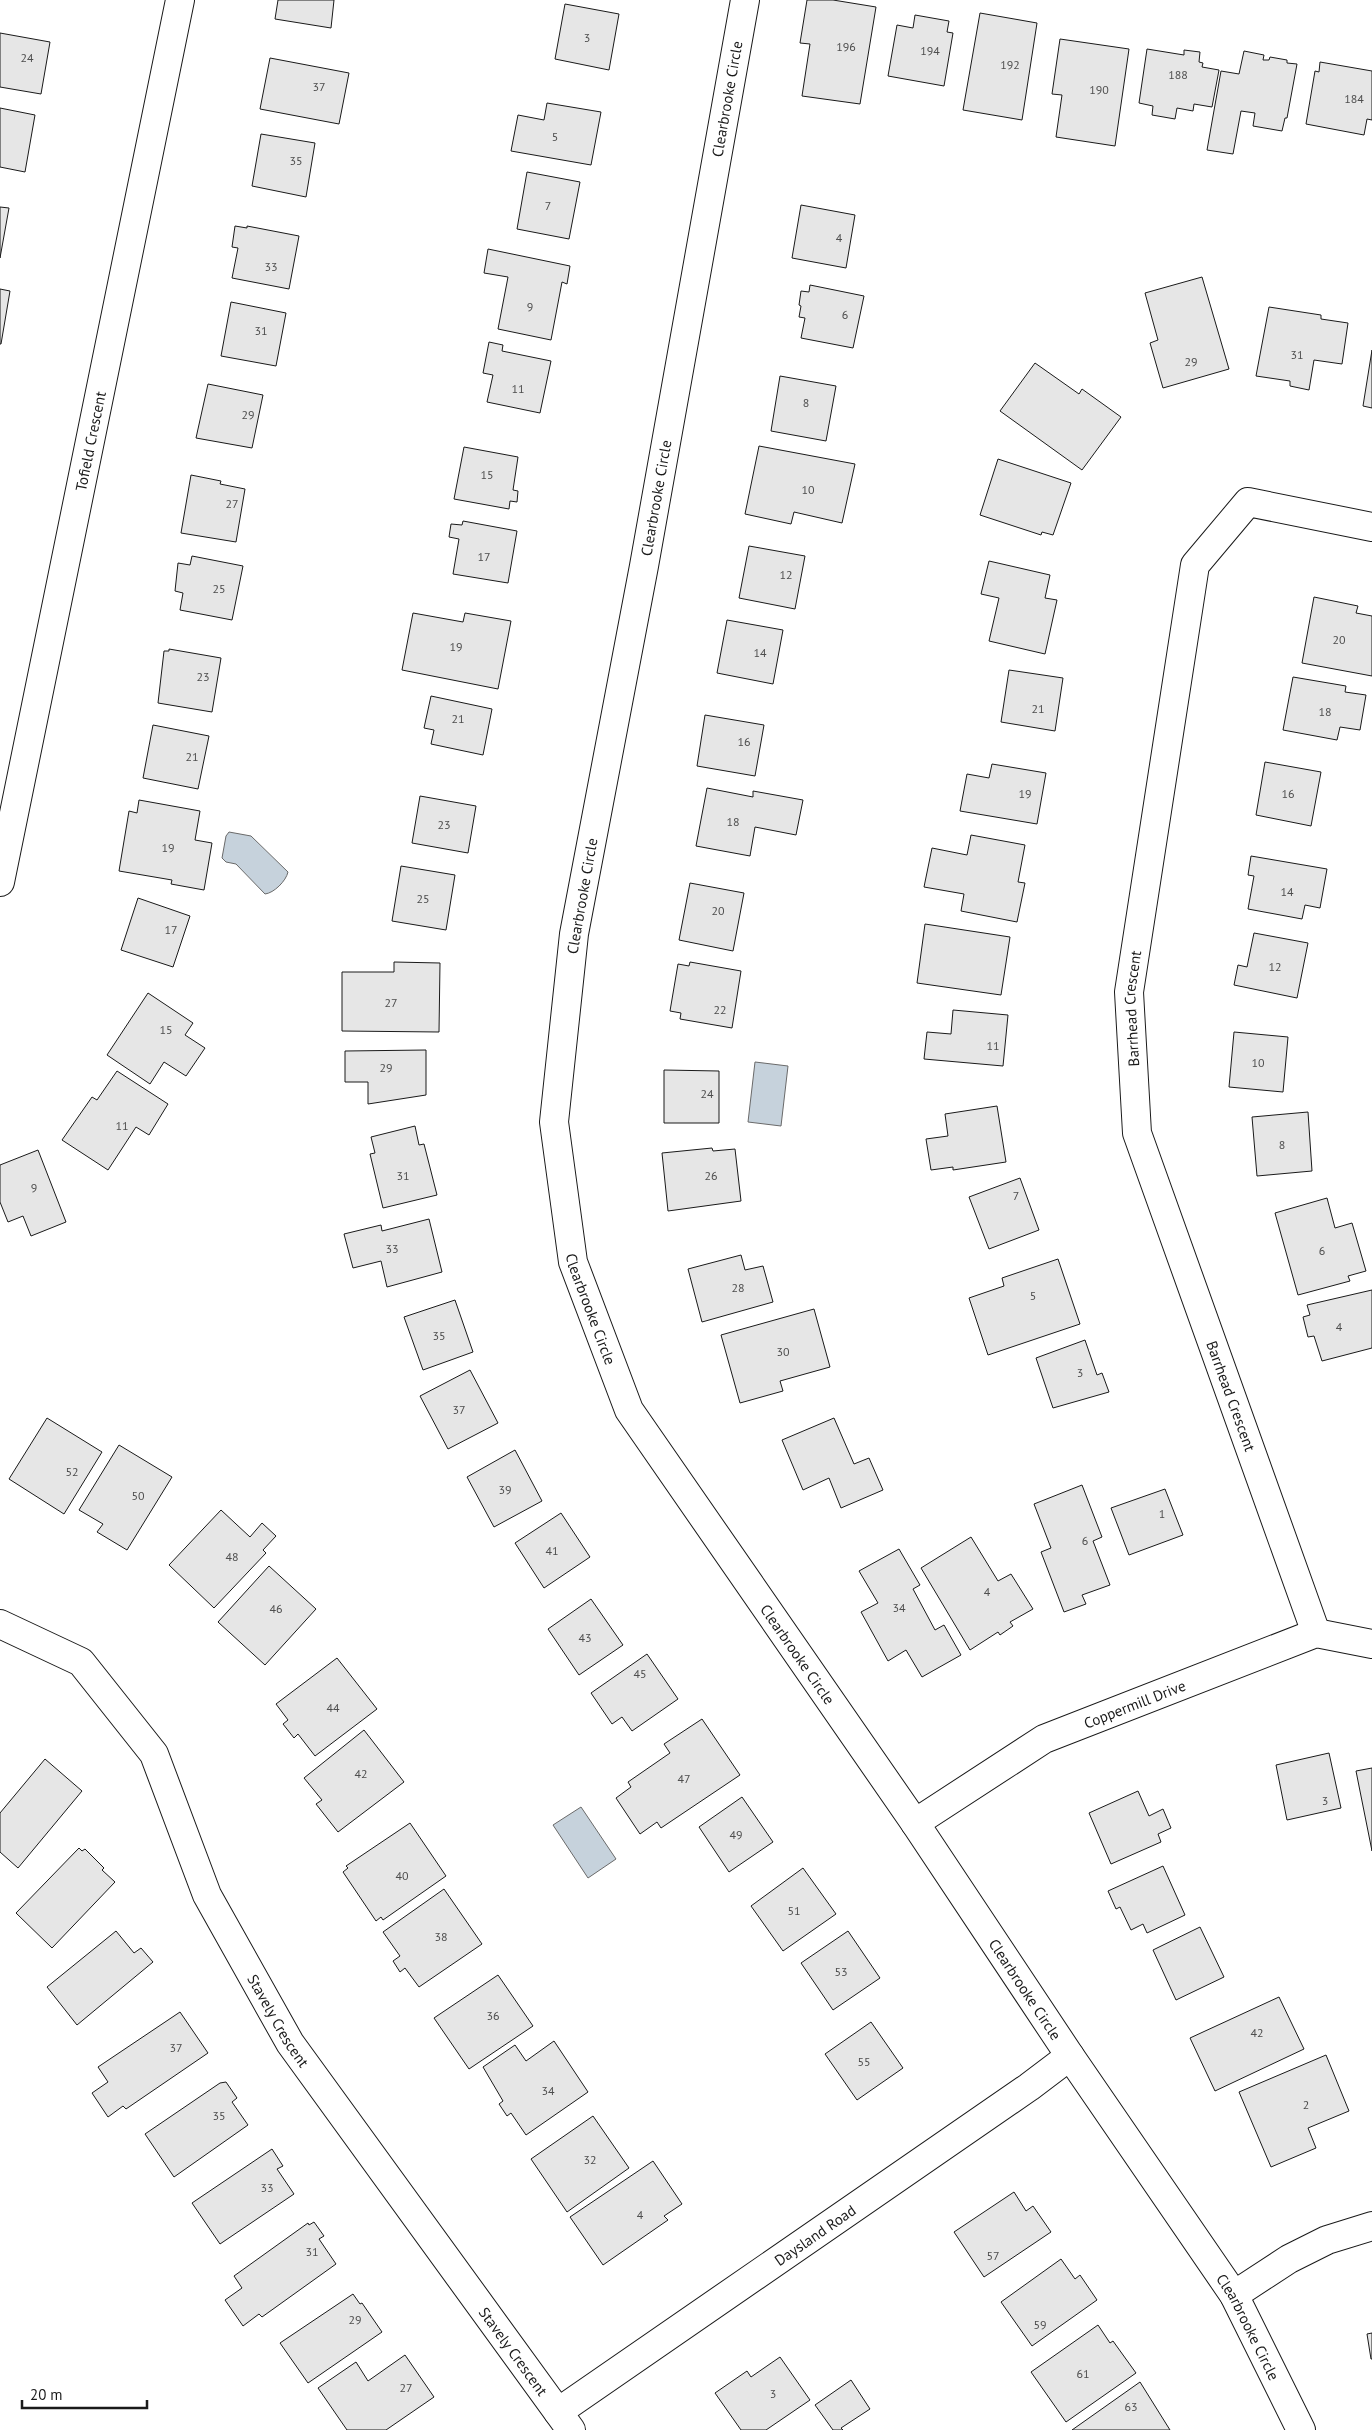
<svg xmlns="http://www.w3.org/2000/svg" width="1372" height="2430" font-family="'PT Sans',sans-serif">
  <style>
    .water { fill: #c6d2dc; stroke: #6a6a6a }
    .building { fill: #e6e6e6; stroke: #1a1a1a }
    .lines { fill: none; stroke-linecap: round; stroke-linejoin: round }
    .street-casing { stroke: #1a1a1a; stroke-width: 30 }
    .street { stroke: #fff; stroke-width: 28 }
    .labels { text-anchor: middle; dominant-baseline: central; stroke-width: 4; stroke-linejoin: round; paint-order: stroke }
    .number-label { font-size: 12px; fill: #4d4d4d }
    .street-label { font-size: 15px; fill: #1a1a1a; stroke: #fff }
  </style>
  <rect width="100%" height="100%" fill="#fff"/>
  <g class="water">
    <path d="M229,832l22,4 37,36c-2,9 -14,21 -23,22l-29,-30 -10,-2 -4,-4 4,-22z"/>
    <polygon points="755,1062 788,1066 781,1126 748,1122"/>
    <polygon points="581,1807 616,1859 588,1878 553,1825"/>
  </g>
  <g class="building">
    <polygon points="278,0 334,0 331,28 275,19"/>
    <polygon points="807,0 833,0 876,7 860,104 802,96 810,44 800,43"/>
    <polygon points="565,4 619,14 609,70 555,59"/>
    <polygon points="980,13 1037,23 1022,120 963,110"/>
    <polygon points="915,15 949,21 947,32 953,33 944,86 888,76 897,25 913,28"/>
    <polygon points="0,33 50,42 41,94 0,87"/>
    <polygon points="1060,39 1129,49 1115,146 1056,137 1062,95 1052,94"/>
    <polygon points="1147,49 1184,55 1184,50 1200,52 1199,62 1203,63 1202,67 1219,70 1212,107 1194,104 1193,111 1177,108 1175,119 1152,115 1153,106 1139,103"/>
    <polygon points="1244,51 1264,55 1263,60 1269,60 1270,57 1287,60 1287,63 1297,64 1287,118 1285,118 1282,131 1253,126 1255,113 1241,111 1233,154 1207,150 1221,71 1239,74"/>
    <polygon points="270,58 349,73 339,124 260,109"/>
    <polygon points="1320,62 1372,71 1372,120 1367,119 1364,135 1306,124 1315,71 1319,72"/>
    <polygon points="547,103 601,112 591,165 511,151 518,115 544,120"/>
    <polygon points="0,108 35,115 25,172 0,167"/>
    <polygon points="261,134 315,143 306,197 252,186"/>
    <polygon points="527,172 580,182 569,239 517,229"/>
    <polygon points="801,205 855,215 846,268 792,258"/>
    <polygon points="0,207 9,208 0,258"/>
    <polygon points="235,226 247,228 247,226 299,236 289,289 232,278 238,248 232,247"/>
    <polygon points="488,249 570,266 567,284 562,282 551,340 498,329 508,277 484,273"/>
    <polygon points="1202,277 1229,369 1163,388 1150,343 1158,340 1145,293"/>
    <polygon points="810,285 864,296 853,348 801,338 805,318 799,317 801,306 799,305 801,291 809,292"/>
    <polygon points="0,289 10,291 1,344 0,344"/>
    <polygon points="231,302 286,313 276,366 221,356"/>
    <polygon points="1269,307 1321,315 1321,319 1348,323 1342,364 1314,360 1309,390 1290,386 1290,381 1256,376"/>
    <polygon points="489,342 503,345 502,351 551,361 540,413 487,402 493,375 483,373"/>
    <polygon points="1372,350 1372,408 1363,406"/>
    <polygon points="1035,363 1079,394 1082,389 1121,417 1082,470 1000,411"/>
    <polygon points="780,376 836,386 826,441 771,431"/>
    <polygon points="208,384 263,395 252,448 196,438"/>
    <polygon points="759,446 855,464 842,523 794,512 791,524 745,514"/>
    <polygon points="464,447 518,457 513,490 518,491 517,502 510,501 509,509 454,499"/>
    <polygon points="998,459 1071,483 1053,535 1042,532 1041,535 980,515"/>
    <polygon points="191,475 221,481 220,484 245,489 236,542 181,533"/>
    <polygon points="463,521 517,531 508,583 453,574 459,539 449,537 451,524 462,525"/>
    <polygon points="749,546 805,556 795,609 739,598"/>
    <polygon points="192,556 243,566 232,620 180,610 183,593 175,591 178,563 190,565"/>
    <polygon points="989,561 1050,575 1045,598 1057,600 1045,654 989,641 999,598 981,594"/>
    <polygon points="1314,597 1358,606 1356,613 1372,616 1372,676 1302,663"/>
    <polygon points="413,613 463,622 465,613 511,621 498,689 402,670"/>
    <polygon points="727,620 783,630 773,684 717,673"/>
    <polygon points="169,649 221,658 212,712 158,703 164,651 169,651"/>
    <polygon points="1009,670 1063,678 1055,731 1001,722"/>
    <polygon points="1293,677 1346,686 1345,692 1366,695 1360,730 1340,727 1337,740 1283,730"/>
    <polygon points="431,696 492,709 483,755 431,744 434,730 424,728"/>
    <polygon points="705,715 764,725 755,776 697,766"/>
    <polygon points="153,725 209,736 198,789 143,778"/>
    <polygon points="1265,762 1321,772 1311,826 1256,815"/>
    <polygon points="992,764 1046,773 1037,824 960,811 967,774 989,778"/>
    <polygon points="707,788 753,797 753,791 803,800 796,835 755,827 750,856 696,846"/>
    <polygon points="420,796 476,806 468,853 412,843"/>
    <polygon points="139,800 200,811 195,840 212,843 204,890 171,884 172,880 119,871 129,811 137,813"/>
    <polygon points="971,835 1025,845 1018,882 1025,883 1017,922 961,911 964,894 924,887 932,848 967,855"/>
    <polygon points="1251,856 1327,869 1320,908 1305,905 1302,919 1248,909 1254,876 1248,875"/>
    <polygon points="401,866 455,875 446,930 392,921"/>
    <polygon points="690,883 744,893 733,951 679,940"/>
    <polygon points="138,898 190,916 173,967 121,950"/>
    <polygon points="925,924 1010,937 1001,995 917,983"/>
    <polygon points="1254,933 1308,943 1297,998 1234,985 1238,965 1247,967"/>
    <polygon points="394,962 440,963 439,1032 342,1031 342,972 394,972"/>
    <polygon points="690,962 741,971 732,1028 680,1019 681,1013 670,1011 678,964 689,966"/>
    <polygon points="148,993 193,1023 185,1035 205,1048 186,1076 164,1062 150,1084 107,1055"/>
    <polygon points="953,1010 1008,1015 1003,1066 924,1059 927,1032 951,1034"/>
    <polygon points="1234,1032 1288,1037 1283,1092 1229,1087"/>
    <polygon points="426,1050 426,1095 368,1104 368,1082 345,1082 345,1051"/>
    <polygon points="664,1070 719,1071 719,1123 664,1123"/>
    <polygon points="117,1071 168,1104 149,1135 136,1127 108,1170 62,1140 92,1097 97,1100"/>
    <polygon points="997,1106 1006,1162 953,1170 953,1167 931,1170 926,1139 948,1136 945,1114"/>
    <polygon points="1308,1112 1312,1171 1257,1176 1252,1117"/>
    <polygon points="415,1126 419,1145 424,1144 437,1195 383,1208 370,1154 375,1153 371,1137"/>
    <polygon points="712,1148 713,1151 735,1149 741,1201 668,1211 662,1153"/>
    <polygon points="38,1150 66,1222 31,1236 23,1216 8,1222 0,1202 0,1165"/>
    <polygon points="1020,1178 1039,1230 989,1249 969,1197"/>
    <polygon points="1327,1198 1335,1228 1352,1223 1366,1271 1348,1276 1350,1281 1298,1295 1275,1213"/>
    <polygon points="429,1219 442,1272 387,1287 381,1261 353,1268 344,1234 381,1225 382,1231"/>
    <polygon points="741,1255 745,1270 763,1266 773,1302 702,1322 688,1269"/>
    <polygon points="1058,1259 1080,1324 988,1355 969,1298 1004,1286 1002,1278"/>
    <polygon points="1372,1290 1372,1348 1322,1361 1314,1336 1308,1337 1303,1317 1310,1315 1307,1305"/>
    <polygon points="455,1300 473,1352 423,1370 404,1317"/>
    <polygon points="814,1309 830,1367 780,1381 783,1391 740,1403 721,1335"/>
    <polygon points="1085,1340 1097,1375 1102,1373 1109,1392 1053,1408 1036,1358"/>
    <polygon points="470,1370 498,1423 448,1449 420,1396"/>
    <polygon points="47,1418 102,1452 64,1514 9,1479"/>
    <polygon points="834,1418 854,1464 869,1458 883,1490 841,1508 829,1478 803,1490 782,1440"/>
    <polygon points="119,1445 172,1477 127,1550 97,1532 103,1524 79,1510"/>
    <polygon points="515,1450 542,1501 494,1527 467,1477"/>
    <polygon points="1082,1485 1102,1537 1093,1541 1110,1585 1082,1595 1086,1604 1064,1612 1041,1552 1051,1548 1034,1504"/>
    <polygon points="1165,1489 1183,1535 1129,1555 1111,1508"/>
    <polygon points="221,1510 250,1537 262,1523 276,1536 263,1550 266,1553 214,1608 169,1565"/>
    <polygon points="561,1513 590,1557 544,1588 515,1543"/>
    <polygon points="971,1537 998,1581 1011,1574 1033,1609 1010,1622 1013,1626 1000,1635 998,1632 970,1650 921,1568"/>
    <polygon points="899,1549 920,1585 913,1589 935,1630 944,1625 961,1655 922,1677 906,1650 888,1661 861,1612 878,1603 859,1571"/>
    <polygon points="269,1566 316,1609 265,1665 218,1622"/>
    <polygon points="591,1599 623,1645 579,1675 548,1629"/>
    <polygon points="647,1654 678,1699 632,1731 622,1717 612,1724 591,1693"/>
    <polygon points="337,1658 377,1709 315,1756 298,1734 294,1738 283,1724 288,1720 276,1704"/>
    <polygon points="702,1719 740,1775 661,1828 657,1822 640,1834 616,1798 631,1787 628,1782 670,1753 664,1744"/>
    <polygon points="364,1730 404,1782 338,1832 316,1804 322,1800 304,1778"/>
    <polygon points="1329,1753 1341,1808 1287,1820 1276,1765"/>
    <polygon points="45,1759 82,1791 18,1868 0,1852 0,1813"/>
    <polygon points="1372,1768 1372,1851 1356,1771"/>
    <polygon points="1138,1791 1149,1816 1163,1809 1171,1828 1158,1834 1161,1842 1111,1864 1089,1813"/>
    <polygon points="742,1797 773,1842 729,1872 699,1827"/>
    <polygon points="410,1823 446,1876 383,1920 381,1917 376,1921 343,1872 348,1868 346,1866"/>
    <polygon points="79,1848 82,1851 85,1849 104,1868 102,1870 115,1882 52,1948 16,1913"/>
    <polygon points="1163,1866 1185,1915 1147,1933 1143,1924 1131,1930 1120,1907 1116,1909 1108,1891"/>
    <polygon points="803,1868 836,1914 783,1951 751,1906"/>
    <polygon points="444,1889 482,1944 419,1987 405,1968 400,1972 393,1961 400,1956 383,1932"/>
    <polygon points="1200,1927 1224,1977 1176,2000 1153,1950"/>
    <polygon points="116,1931 134,1953 141,1948 153,1962 77,2025 47,1987"/>
    <polygon points="848,1931 880,1978 833,2010 801,1963"/>
    <polygon points="498,1975 533,2026 469,2069 434,2018"/>
    <polygon points="1279,1997 1304,2049 1215,2091 1190,2038"/>
    <polygon points="180,2012 208,2053 126,2109 123,2106 108,2117 92,2093 108,2082 98,2067"/>
    <polygon points="871,2022 903,2068 857,2100 825,2054"/>
    <polygon points="554,2041 588,2092 526,2135 511,2113 507,2116 499,2104 503,2101 483,2067 515,2045 526,2061"/>
    <polygon points="1326,2055 1349,2111 1308,2128 1316,2148 1271,2167 1239,2092"/>
    <polygon points="226,2082 237,2098 232,2102 248,2125 174,2177 145,2134 220,2083"/>
    <polygon points="593,2116 629,2168 567,2212 531,2159"/>
    <polygon points="272,2149 283,2166 277,2169 294,2194 220,2244 192,2203"/>
    <polygon points="653,2161 682,2204 664,2216 668,2220 603,2265 570,2217"/>
    <polygon points="1014,2192 1026,2211 1033,2206 1051,2232 984,2277 954,2232"/>
    <polygon points="314,2222 324,2236 319,2239 336,2264 262,2317 259,2314 243,2326 225,2300 242,2288 234,2276 308,2223 309,2225"/>
    <polygon points="1061,2259 1075,2279 1080,2275 1097,2300 1032,2346 1001,2302"/>
    <polygon points="353,2294 360,2304 362,2303 382,2332 308,2383 280,2343"/>
    <polygon points="1098,2325 1110,2343 1113,2341 1136,2373 1066,2422 1031,2372"/>
    <polygon points="1372,2333 1372,2359 1371,2359 1367,2334"/>
    <polygon points="405,2355 434,2397 386,2430 347,2430 318,2388 356,2362 368,2381"/>
    <polygon points="780,2357 810,2400 766,2430 741,2430 715,2393 747,2371 751,2377"/>
    <polygon points="851,2380 870,2409 841,2428 843,2430 833,2430 815,2405"/>
    <polygon points="1140,2382 1170,2430 1072,2430"/>
  </g>
  <g class="lines">
    <g class="street-casing">
      <g id="street">
        <path id="s1" d="M745,0l-101,566 -70,368 -20,188 19,140 56,148 286,413 155,233 164,239 67,135"/>
        <path id="s2" d="M0,882l180,-882"/>
        <path id="s3" d="M0,1624l81,38 73,92 53,141 83,148 281,387"/>
        <path id="s4" d="M1316,1633l-179,-500 -8,-141 66,-427 53,-63 124,25"/>
        <path id="s5" d="M915,1823l129,-84 272,-106 56,11"/>
        <polyline points="1234,2295 1289,2259 1327,2240 1372,2226"/>
        <path id="s6" d="M558,2412l471,-325 41,-31"/>
      </g>
    </g>
    <use href="#street" class="street"/>
  </g>
  <g class="labels">
    <g class="number-label">
      <text x="587" y="37">3</text>
      <text x="846" y="46">196</text>
      <text x="930" y="50">194</text>
      <text x="27" y="57">24</text>
      <text x="1010" y="64">192</text>
      <text x="1178" y="74">188</text>
      <text x="319" y="86">37</text>
      <text x="1099" y="89">190</text>
      <text x="1354" y="98">184</text>
      <text x="555" y="136">5</text>
      <text x="296" y="160">35</text>
      <text x="548" y="205">7</text>
      <text x="839" y="237">4</text>
      <text x="271" y="266">33</text>
      <text x="530" y="306">9</text>
      <text x="845" y="314">6</text>
      <text x="261" y="330">31</text>
      <text x="1297" y="354">31</text>
      <text x="1191" y="361">29</text>
      <text x="518" y="388">11</text>
      <text x="806" y="402">8</text>
      <text x="248" y="414">29</text>
      <text x="487" y="474">15</text>
      <text x="808" y="489">10</text>
      <text x="232" y="503">27</text>
      <text x="484" y="556">17</text>
      <text x="786" y="574">12</text>
      <text x="219" y="588">25</text>
      <text x="1339" y="639">20</text>
      <text x="456" y="646">19</text>
      <text x="760" y="652">14</text>
      <text x="203" y="676">23</text>
      <text x="1038" y="708">21</text>
      <text x="1325" y="711">18</text>
      <text x="458" y="718">21</text>
      <text x="744" y="741">16</text>
      <text x="192" y="756">21</text>
      <text x="1025" y="793">19</text>
      <text x="1288" y="793">16</text>
      <text x="733" y="821">18</text>
      <text x="444" y="824">23</text>
      <text x="168" y="847">19</text>
      <text x="1287" y="891">14</text>
      <text x="423" y="898">25</text>
      <text x="718" y="910">20</text>
      <text x="171" y="929">17</text>
      <text x="1275" y="966">12</text>
      <text x="391" y="1002">27</text>
      <text x="720" y="1009">22</text>
      <text x="166" y="1029">15</text>
      <text x="993" y="1045">11</text>
      <text x="1258" y="1062">10</text>
      <text x="386" y="1067">29</text>
      <text x="707" y="1093">24</text>
      <text x="122" y="1125">11</text>
      <text x="1282" y="1144">8</text>
      <text x="403" y="1175">31</text>
      <text x="711" y="1175">26</text>
      <text x="34" y="1187">9</text>
      <text x="1016" y="1195">7</text>
      <text x="392" y="1248">33</text>
      <text x="1322" y="1250">6</text>
      <text x="738" y="1287">28</text>
      <text x="1033" y="1295">5</text>
      <text x="1339" y="1326">4</text>
      <text x="439" y="1335">35</text>
      <text x="783" y="1351">30</text>
      <text x="1080" y="1372">3</text>
      <text x="459" y="1409">37</text>
      <text x="72" y="1471">52</text>
      <text x="505" y="1489">39</text>
      <text x="138" y="1495">50</text>
      <text x="1162" y="1513">1</text>
      <text x="1085" y="1540">6</text>
      <text x="552" y="1550">41</text>
      <text x="232" y="1556">48</text>
      <text x="987" y="1591">4</text>
      <text x="899" y="1607">34</text>
      <text x="276" y="1608">46</text>
      <text x="585" y="1637">43</text>
      <text x="640" y="1673">45</text>
      <text x="333" y="1707">44</text>
      <text x="361" y="1773">42</text>
      <text x="684" y="1778">47</text>
      <text x="1325" y="1800">3</text>
      <text x="736" y="1834">49</text>
      <text x="402" y="1875">40</text>
      <text x="794" y="1910">51</text>
      <text x="441" y="1936">38</text>
      <text x="841" y="1971">53</text>
      <text x="493" y="2015">36</text>
      <text x="1257" y="2032">42</text>
      <text x="176" y="2047">37</text>
      <text x="864" y="2061">55</text>
      <text x="548" y="2090">34</text>
      <text x="1306" y="2104">2</text>
      <text x="219" y="2115">35</text>
      <text x="590" y="2159">32</text>
      <text x="267" y="2187">33</text>
      <text x="640" y="2214">4</text>
      <text x="312" y="2251">31</text>
      <text x="993" y="2255">57</text>
      <text x="355" y="2319">29</text>
      <text x="1040" y="2324">59</text>
      <text x="1083" y="2373">61</text>
      <text x="406" y="2387">27</text>
      <text x="773" y="2393">3</text>
      <text x="1131" y="2406">63</text>
    </g>
    <g class="street-label">
      <text transform="translate(727 99) rotate(-80)">Clearbrooke Circle</text>
      <text stroke="none"><textPath href="#s2" startOffset="450">Tofield Crescent</textPath></text>
      <text transform="translate(656 498) rotate(-80)">Clearbrooke Circle</text>
      <text transform="translate(582 896) rotate(-80)">Clearbrooke Circle</text>
      <text stroke="none"><textPath href="#s4" startOffset="656">Barrhead Crescent</textPath></text>
      <text stroke="none"><textPath href="#s1" startOffset="1330">Clearbrooke Circle</textPath></text>
      <text transform="translate(1231 1396) rotate(70)">Barrhead Crescent</text>
      <text stroke="none"><textPath href="#s1" startOffset="1735">Clearbrooke Circle</textPath></text>
      <text stroke="none"><textPath href="#s5" startOffset="251">Coppermill Drive</textPath></text>
      <text stroke="none"><textPath href="#s1" startOffset="2140">Clearbrooke Circle</textPath></text>
      <text stroke="none"><textPath href="#s3" startOffset="502">Stavely Crescent</textPath></text>
      <text stroke="none"><textPath href="#s6" startOffset="312">Daysland Road</textPath></text>
      <text stroke="none"><textPath href="#s1" startOffset="2545">Clearbrooke Circle</textPath></text>
      <text stroke="none"><textPath href="#s3" startOffset="908">Stavely Crescent</textPath></text>
    </g>
  </g>
  <path d="M22 2400v8h125v-8" fill="none" stroke="#1a1a1a" stroke-width="2.5"/>
  <text x="30" y="2400" font-size="15" fill="#1a1a1a" stroke="#ffffff" stroke-width="4" paint-order="stroke">20 m</text>
</svg>
